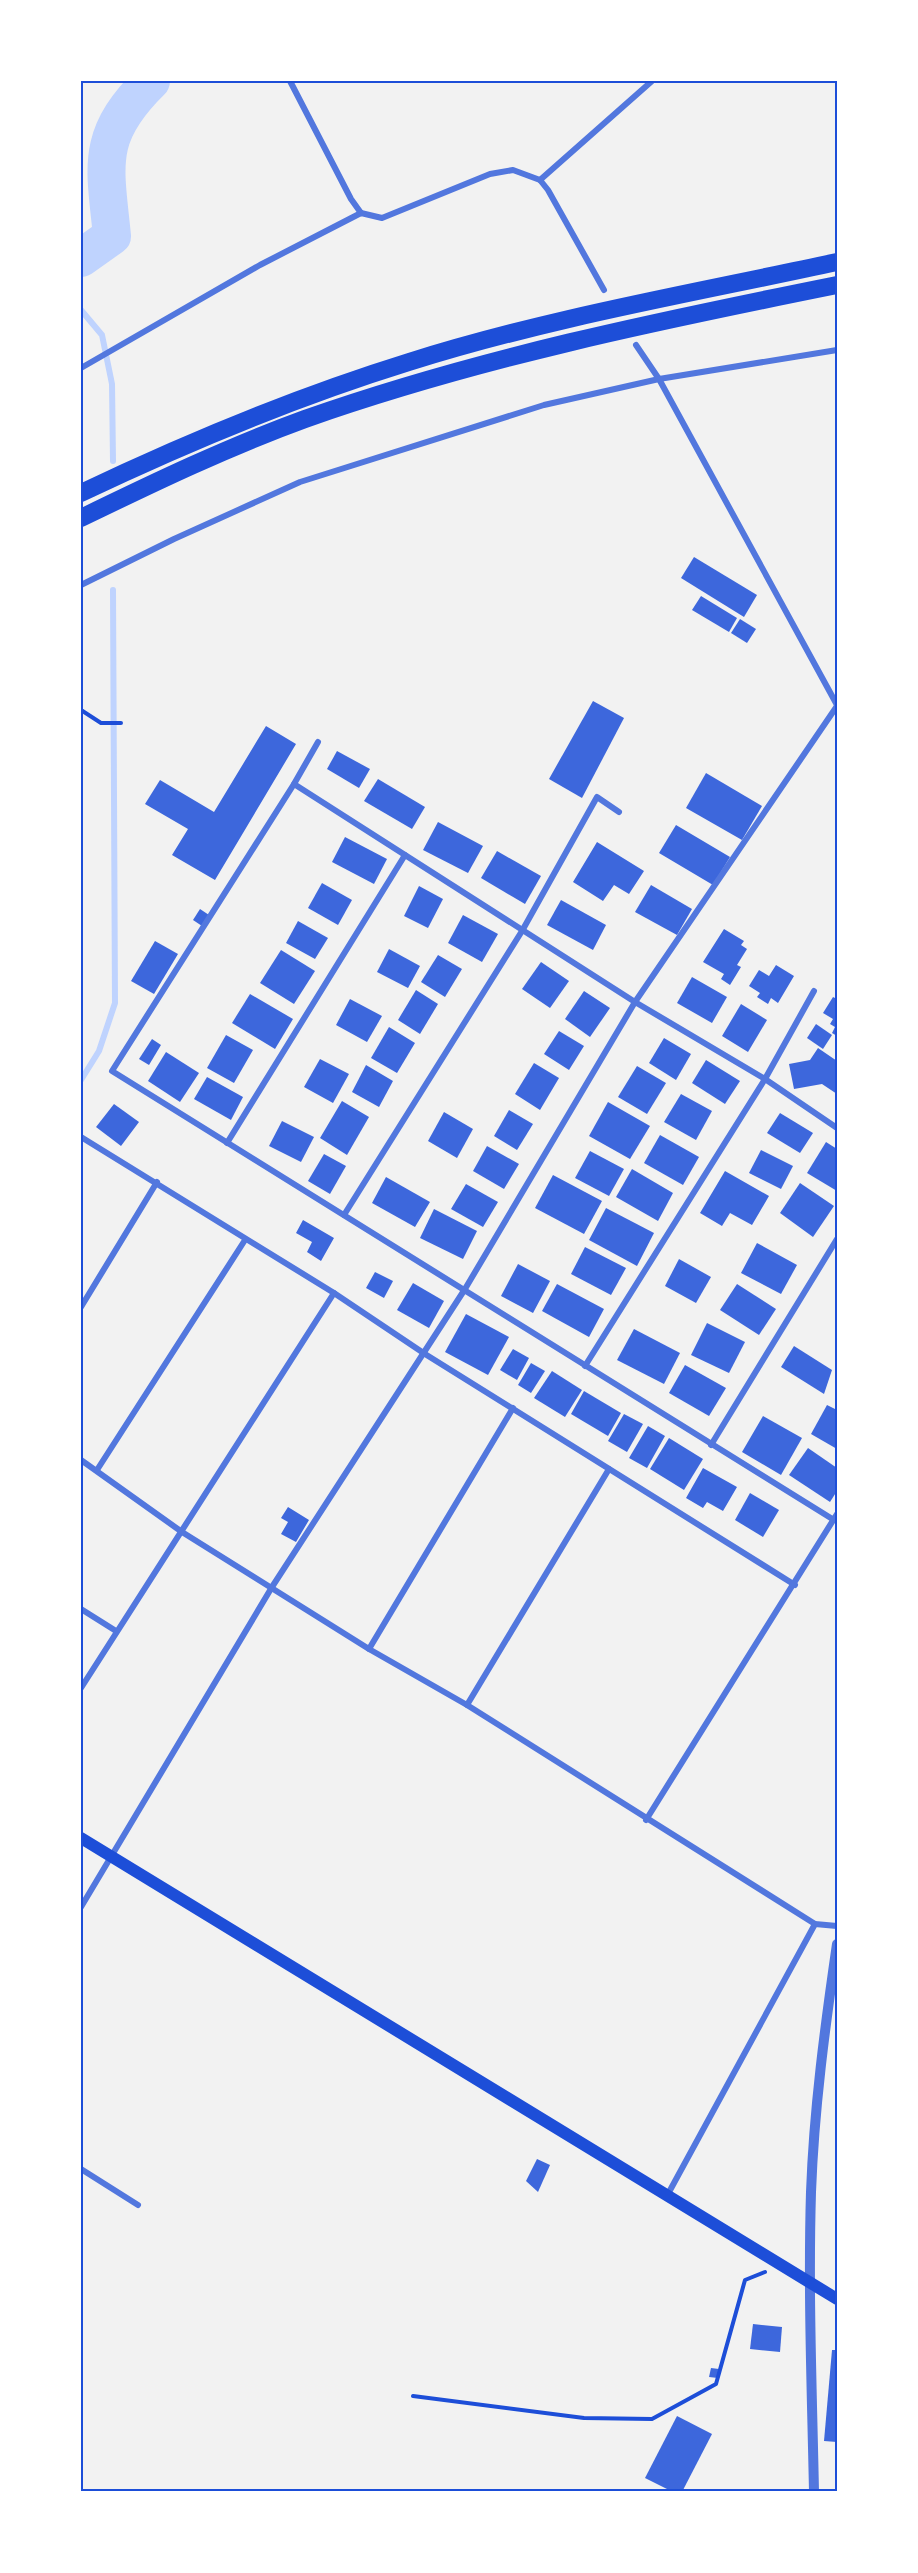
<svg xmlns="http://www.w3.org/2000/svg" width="918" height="2573" font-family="'Archivo Narrow',sans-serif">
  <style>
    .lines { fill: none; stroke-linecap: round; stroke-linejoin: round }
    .stream { stroke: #bfd3fe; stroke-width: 6 }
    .river { stroke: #bfd3fe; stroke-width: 38 }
    .building { fill: #3d67dc }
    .path { stroke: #1d4ed8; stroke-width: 4 }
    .minor { stroke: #5277de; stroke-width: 6 }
    .tertiary { stroke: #5277de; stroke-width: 10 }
    .secondary { stroke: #1d4ed8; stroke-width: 12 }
    .motorway { stroke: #1d4ed8; stroke-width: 18 }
    .neatline { fill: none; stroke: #1d4ed8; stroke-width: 2 }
  </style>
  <rect width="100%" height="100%" fill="#f2f2f2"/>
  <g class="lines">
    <g class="stream">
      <polyline points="81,310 102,335 112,384 113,461"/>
      <polyline points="81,1080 99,1051 115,1003 113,590"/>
    </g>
    <path class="river" d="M81,258l31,-22c-7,-71 -17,-100 39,-155"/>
  </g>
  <g class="building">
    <polygon points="694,557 757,595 744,617 681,578"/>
    <polygon points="701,596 737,618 729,632 692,610"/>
    <polygon points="740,619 756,629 747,643 731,633"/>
    <polygon points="593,701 624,718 582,798 549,779"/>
    <polygon points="266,726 296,744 215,880 172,855 188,829 145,804 160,780 214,812"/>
    <polygon points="337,751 370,769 359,788 327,769"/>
    <polygon points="706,773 762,806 742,840 686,808"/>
    <polygon points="378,779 425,807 412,829 364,801"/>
    <polygon points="438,822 483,846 468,873 423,850"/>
    <polygon points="676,825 730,857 713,885 659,853"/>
    <polygon points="345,837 387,859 374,884 332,862"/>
    <polygon points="597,842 644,871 629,894 614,885 603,901 573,882"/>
    <polygon points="497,851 541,876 525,904 481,878"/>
    <polygon points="322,883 352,900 338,925 308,908"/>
    <polygon points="651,885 692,909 677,935 635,912"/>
    <polygon points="419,886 443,899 428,928 404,916"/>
    <polygon points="561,900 606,925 593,950 547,925"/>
    <polygon points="200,909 209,915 202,926 193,920"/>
    <polygon points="463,915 498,934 482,962 448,943"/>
    <polygon points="298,921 328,938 315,959 286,943"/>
    <polygon points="724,929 744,941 741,945 747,949 737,965 741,967 730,985 721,979 724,974 703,962"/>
    <polygon points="155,941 178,954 154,994 131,981"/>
    <polygon points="389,949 420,966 408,988 377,972"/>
    <polygon points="281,950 315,971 294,1004 260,983"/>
    <polygon points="438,955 462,969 445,997 421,982"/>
    <polygon points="541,962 569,981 550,1008 522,989"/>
    <polygon points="776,965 794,976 778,1003 771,998 768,1004 757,997 760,993 749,986 759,970 769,976"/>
    <polygon points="692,977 727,997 712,1023 677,1003"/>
    <polygon points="416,990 438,1004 420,1034 398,1020"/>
    <polygon points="584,991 610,1008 590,1037 565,1019"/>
    <polygon points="250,994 293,1019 275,1049 232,1023"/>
    <polygon points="833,997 837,999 837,1036 832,1033 835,1027 830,1024 833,1019 823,1013"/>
    <polygon points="350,999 382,1016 367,1042 336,1025"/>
    <polygon points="741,1004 767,1020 748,1052 722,1036"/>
    <polygon points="816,1024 832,1035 823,1049 807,1038"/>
    <polygon points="389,1027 415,1043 397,1073 371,1058"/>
    <polygon points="559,1031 584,1046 569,1070 544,1054"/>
    <polygon points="226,1035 253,1050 234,1083 207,1068"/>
    <polygon points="664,1038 691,1054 676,1080 649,1063"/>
    <polygon points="152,1039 161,1045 149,1065 139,1059"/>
    <polygon points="818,1048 837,1061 837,1094 822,1084 794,1089 789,1064 810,1060"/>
    <polygon points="166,1052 199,1073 180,1102 148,1081"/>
    <polygon points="320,1059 349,1074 333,1103 304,1087"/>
    <polygon points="706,1060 740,1081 725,1104 692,1083"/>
    <polygon points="534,1063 559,1078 540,1110 515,1094"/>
    <polygon points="366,1065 393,1081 379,1107 352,1092"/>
    <polygon points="637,1066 666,1083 647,1114 618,1097"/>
    <polygon points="207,1077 243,1097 231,1120 194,1099"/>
    <polygon points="681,1094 712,1111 696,1140 664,1122"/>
    <polygon points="342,1101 369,1117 347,1155 320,1138"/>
    <polygon points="608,1102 650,1126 630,1159 589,1136"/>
    <polygon points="114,1104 139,1122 121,1146 96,1127"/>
    <polygon points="509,1110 533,1124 517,1150 494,1136"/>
    <polygon points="444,1112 473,1129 457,1158 428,1141"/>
    <polygon points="780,1113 813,1133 800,1153 767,1133"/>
    <polygon points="282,1121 314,1137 301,1162 269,1146"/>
    <polygon points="660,1135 699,1157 683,1185 644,1163"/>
    <polygon points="826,1142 837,1149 837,1191 807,1173"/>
    <polygon points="487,1146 519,1164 504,1189 473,1171"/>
    <polygon points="761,1150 793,1166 781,1189 749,1173"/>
    <polygon points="590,1151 624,1169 609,1196 575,1178"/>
    <polygon points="324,1154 346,1166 330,1194 308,1181"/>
    <polygon points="632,1169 673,1193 658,1221 616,1197"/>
    <polygon points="725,1171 769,1196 752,1225 730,1213 722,1226 700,1213"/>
    <polygon points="553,1175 602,1201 584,1234 535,1208"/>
    <polygon points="386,1177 430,1202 415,1227 372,1203"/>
    <polygon points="800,1183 834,1206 813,1237 780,1213"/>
    <polygon points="466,1184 498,1202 483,1227 451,1209"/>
    <polygon points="606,1208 654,1233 637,1266 589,1240"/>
    <polygon points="434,1209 477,1231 463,1259 420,1238"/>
    <polygon points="303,1220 334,1238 321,1261 307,1252 312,1242 296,1233"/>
    <polygon points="757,1243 797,1265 781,1294 741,1273"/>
    <polygon points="585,1247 626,1268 611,1295 571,1274"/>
    <polygon points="679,1259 711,1277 696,1303 665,1286"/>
    <polygon points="518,1264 550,1281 533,1313 501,1296"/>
    <polygon points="375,1272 393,1281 384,1298 366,1288"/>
    <polygon points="413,1283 444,1301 429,1328 397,1310"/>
    <polygon points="557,1284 604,1309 589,1337 542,1311"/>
    <polygon points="737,1284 776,1309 759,1335 720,1310"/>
    <polygon points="466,1314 509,1337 488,1375 445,1352"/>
    <polygon points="707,1323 745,1342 729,1373 691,1355"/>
    <polygon points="634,1329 680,1353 664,1384 617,1360"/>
    <polygon points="794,1346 832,1370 824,1394 781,1367"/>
    <polygon points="513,1349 529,1358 517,1380 500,1370"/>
    <polygon points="531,1363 545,1371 531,1393 518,1385"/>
    <polygon points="685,1365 726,1388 709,1416 669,1393"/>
    <polygon points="552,1371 582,1390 565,1417 534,1398"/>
    <polygon points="584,1391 621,1413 608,1436 571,1414"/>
    <polygon points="827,1405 837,1410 837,1449 811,1434"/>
    <polygon points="624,1414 643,1424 627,1452 608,1441"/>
    <polygon points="763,1416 802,1438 781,1475 742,1452"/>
    <polygon points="648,1426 665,1436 647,1468 629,1458"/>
    <polygon points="669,1438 703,1459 684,1490 650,1469"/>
    <polygon points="808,1448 837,1468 837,1491 830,1502 789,1475"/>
    <polygon points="703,1468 737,1487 723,1511 707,1502 703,1508 686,1498"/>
    <polygon points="750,1493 779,1510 763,1537 735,1520"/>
    <polygon points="288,1507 309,1520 296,1542 281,1534 288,1522 281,1518"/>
    <polygon points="537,2159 550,2165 538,2192 526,2181"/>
    <polygon points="753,2324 782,2327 780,2352 750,2349"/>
    <polygon points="832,2350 837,2350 837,2442 824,2441"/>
    <polygon points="711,2368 719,2369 718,2378 709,2377"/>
    <polygon points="677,2416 712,2434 682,2492 673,2492 645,2478"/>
  </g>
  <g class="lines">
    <g class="path">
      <polyline points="81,710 101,723 121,723"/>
      <polyline points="413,2396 584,2418 652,2419 716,2384 745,2280 765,2272"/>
    </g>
    <g class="minor">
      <polyline points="290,81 351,199 361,213"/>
      <polyline points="540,180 652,81"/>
      <polyline points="636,345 659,379 837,705"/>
      <polyline points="81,368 260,265 361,213 382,218 490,174 513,170 540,180 548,190 604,290"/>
      <polyline points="81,585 174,539 300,482 544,405 659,379 837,350"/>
      <polyline points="318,742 294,784 112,1071 834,1520"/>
      <polyline points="294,784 635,1002 765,1079 837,1128"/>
      <polyline points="81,1137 334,1293 425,1354 795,1585"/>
      <polyline points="227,1143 405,855"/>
      <polyline points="344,1215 522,931 597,797 619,812"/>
      <polyline points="81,1307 157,1182"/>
      <polyline points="585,1366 765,1079 814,991"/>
      <polyline points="711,1445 837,1239"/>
      <polyline points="81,1460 182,1532 369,1649 467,1705 815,1924 837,1926"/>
      <polyline points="97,1470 245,1240"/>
      <polyline points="81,1609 116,1631"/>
      <polyline points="369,1649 513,1408"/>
      <polyline points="81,1688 334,1293"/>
      <polyline points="467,1705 609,1469"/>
      <polyline points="646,1820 837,1514"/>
      <polyline points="81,1907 272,1587 465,1289 635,1002 837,706"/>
      <polyline points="81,2169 138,2205"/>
      <polyline points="668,2194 815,1924"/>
    </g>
    <path class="tertiary" d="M814,2492c-2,-100 -6,-200 -3,-300 3,-83 14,-165 26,-248"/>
    <polyline class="secondary" points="81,1838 837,2299"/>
    <g class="motorway">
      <path d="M81,493c107,-51 215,-96 328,-131 139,-44 285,-69 428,-100"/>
      <path d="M81,518c74,-36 147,-71 224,-99 173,-61 353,-98 532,-134"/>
    </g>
  </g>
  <rect width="918" height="2573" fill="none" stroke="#ffffff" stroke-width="165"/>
  <rect x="82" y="82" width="754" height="2408" class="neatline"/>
</svg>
